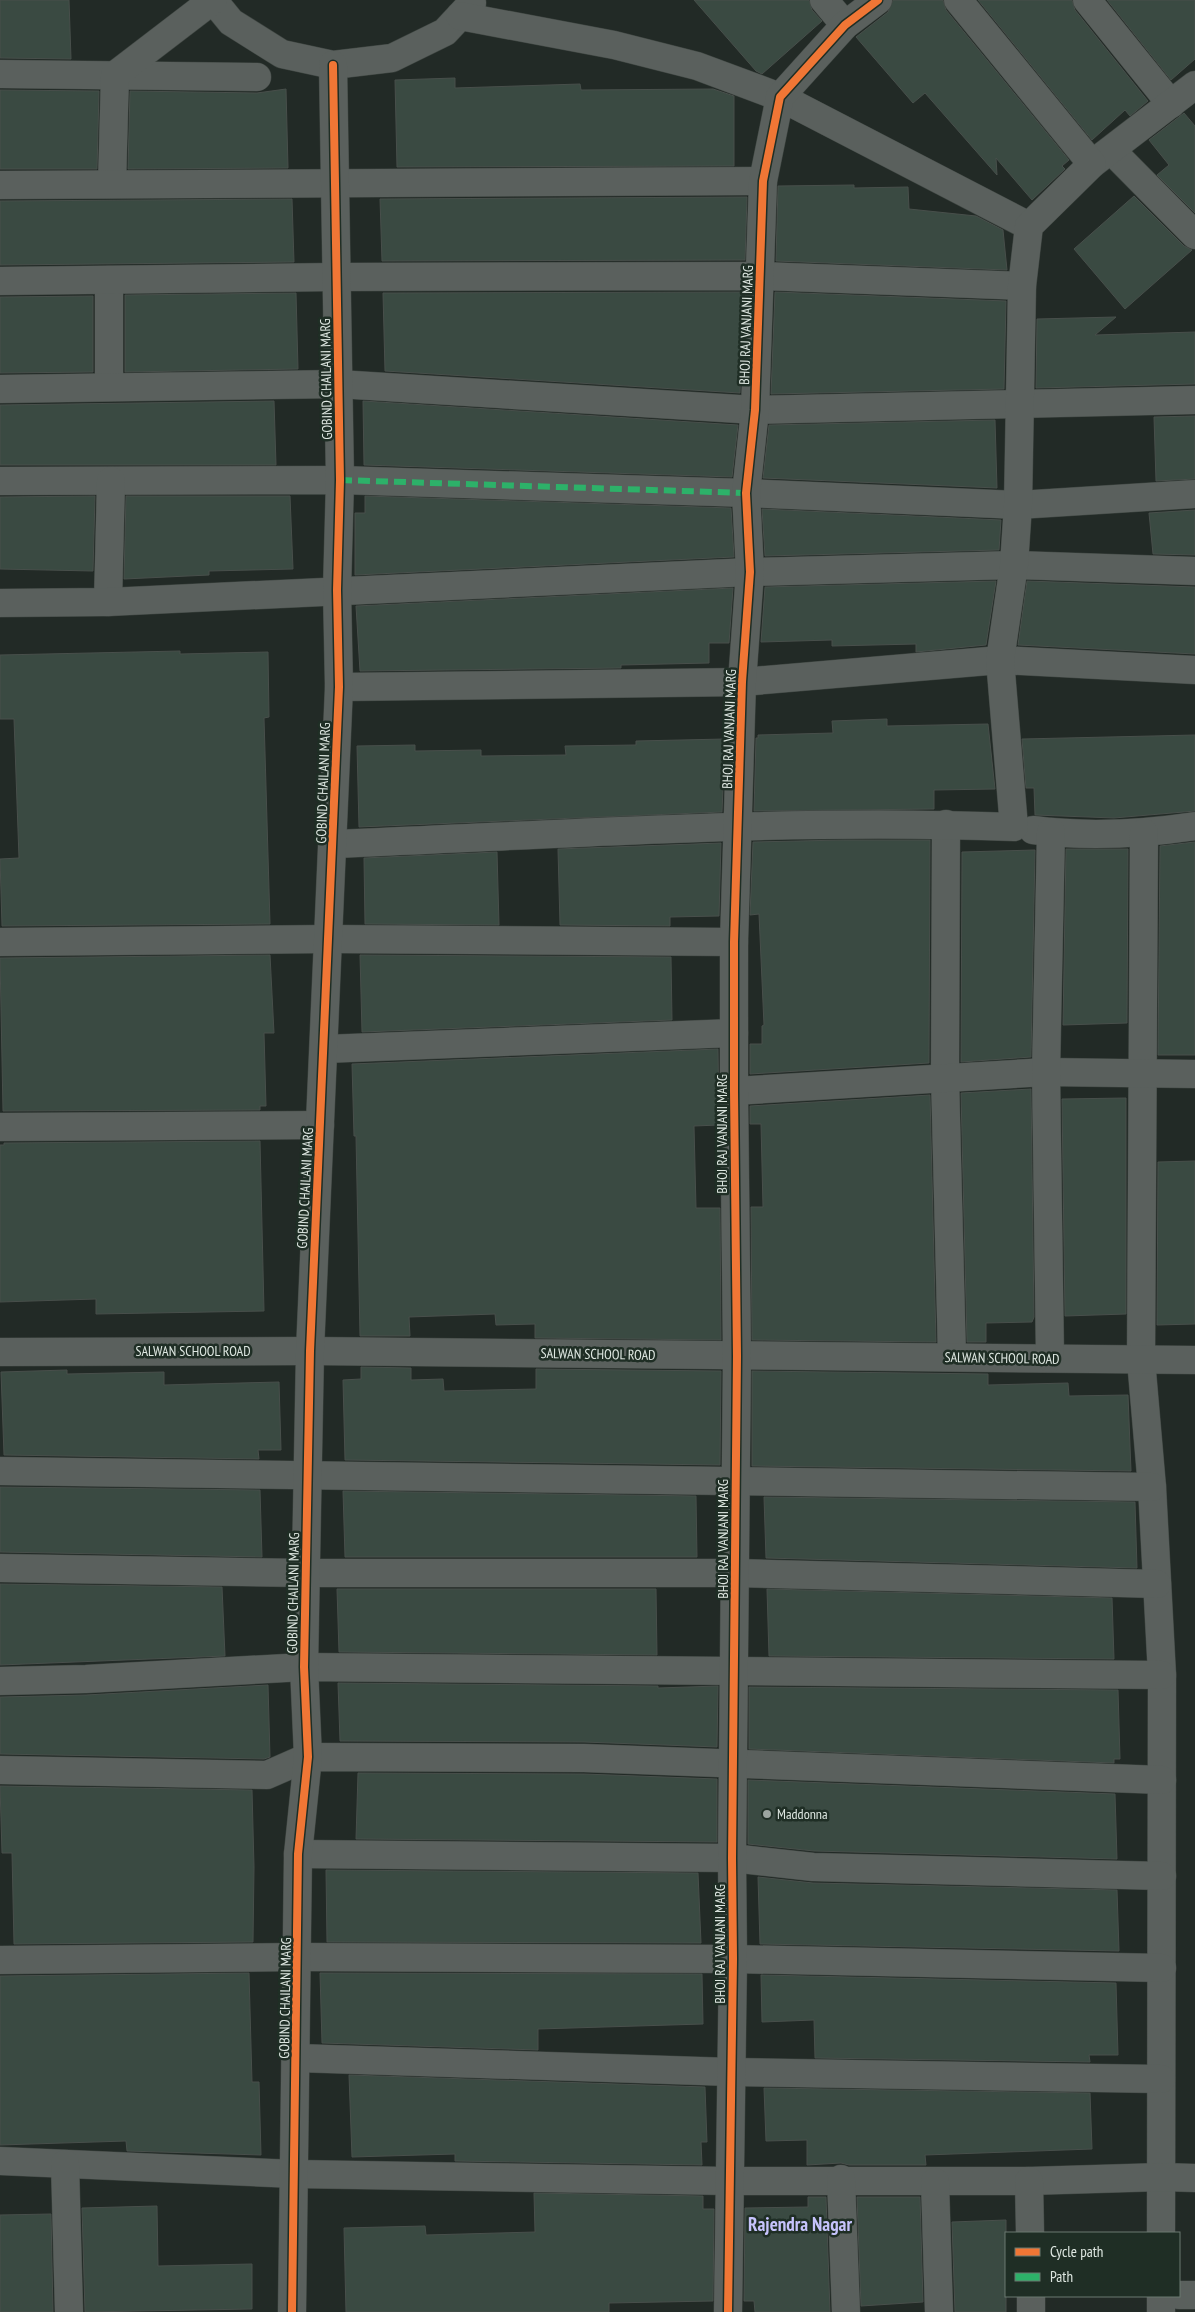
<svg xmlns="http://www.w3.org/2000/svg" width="1195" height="2312" font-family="'PT Sans Narrow',sans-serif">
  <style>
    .building { fill: #3a4a42; stroke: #484f4b }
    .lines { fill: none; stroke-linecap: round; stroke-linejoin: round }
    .minor-casing { stroke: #3e4541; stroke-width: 29 }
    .minor { stroke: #5a605d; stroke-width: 28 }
    .quiet { stroke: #2db169; stroke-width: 6; stroke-dasharray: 12 6; stroke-linecap: butt }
    .cycleway-casing { stroke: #1f2e25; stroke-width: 11 }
    .cycleway { stroke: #f07635; stroke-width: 8 }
    .poi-dot { fill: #9ca5a0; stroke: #1f2e25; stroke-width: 2 }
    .labels { text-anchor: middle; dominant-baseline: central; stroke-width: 5; stroke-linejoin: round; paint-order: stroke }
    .street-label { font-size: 14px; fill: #dee7e1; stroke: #1f2e25 }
    .poi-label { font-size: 14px; fill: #dee7e1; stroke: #1f2e25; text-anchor: start }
    .district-label { font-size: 19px; font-weight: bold; fill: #c6c3fc; stroke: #1f2e25 }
  </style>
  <rect width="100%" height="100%" fill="#222a26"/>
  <g class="building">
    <polygon points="0,0 69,0 71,59 0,58"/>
    <polygon points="694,0 809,0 812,10 822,21 762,74 756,71"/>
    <polygon points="893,0 943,0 946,10 1069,160 1062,166 1065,169 1032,200 996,158 997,175 925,93 913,103 856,37 888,12"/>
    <polygon points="978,0 1072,0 1075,10 1148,101 1130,116 1125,110 1092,140"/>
    <polygon points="1107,0 1195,0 1195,59 1171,80"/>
    <polygon points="455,78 455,88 580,84 581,90 713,89 734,96 734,166 397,167 395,80"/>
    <polygon points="286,89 288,168 128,169 130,91 257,93"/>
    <polygon points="0,90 99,91 97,169 0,169"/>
    <polygon points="1184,113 1195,126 1195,213 1157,175 1169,165 1149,140"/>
    <polygon points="854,185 854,188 908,187 909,209 976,216 1003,230 1007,270 776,261 778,186"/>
    <polygon points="1134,196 1184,246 1192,250 1125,309 1074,249"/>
    <polygon points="747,197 745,260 382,261 380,199"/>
    <polygon points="292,199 294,262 0,265 0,201"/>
    <polygon points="744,292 740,393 385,371 383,293"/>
    <polygon points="775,292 1006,301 1004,389 771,394"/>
    <polygon points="296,293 298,369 125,372 125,295"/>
    <polygon points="93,296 93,372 0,373 0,297"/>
    <polygon points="1116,317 1095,335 1195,332 1195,384 1036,388 1037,319"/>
    <polygon points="274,401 276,465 0,465 0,405"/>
    <polygon points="363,401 738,425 732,477 364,465"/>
    <polygon points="1195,416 1195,479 1156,481 1154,417"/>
    <polygon points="995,420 997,488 763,478 769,425"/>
    <polygon points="95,496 93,571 0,569 0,497"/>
    <polygon points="126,496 290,496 293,569 209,571 209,575 124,579"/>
    <polygon points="365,496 731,508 734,557 355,575 355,513 365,513"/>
    <polygon points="762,509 1001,520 999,550 765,556"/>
    <polygon points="1195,510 1195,555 1153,554 1149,513"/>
    <polygon points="996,581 986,645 916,652 916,644 832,646 832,640 761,642 765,587"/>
    <polygon points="1027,581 1195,587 1195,654 1018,645"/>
    <polygon points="733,588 729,643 709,643 709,663 621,665 621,668 360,671 356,606"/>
    <polygon points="180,651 180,654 268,652 269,717 264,718 270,924 2,926 0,859 19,858 14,719 0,719 0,655"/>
    <polygon points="887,719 887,726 988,724 995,789 934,790 934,809 754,811 756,738 758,738 758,735 833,733 832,721"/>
    <polygon points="1195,735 1195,811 1114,818 1035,815 1034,788 1026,788 1022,739"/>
    <polygon points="725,739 722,812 359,827 357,746 415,745 415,751 481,750 481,756 566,755 565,746 636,745 636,741"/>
    <polygon points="844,840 930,840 929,1063 750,1074 750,1044 762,1044 762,1026 764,1025 759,914 750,915 753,842"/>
    <polygon points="1195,842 1195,1055 1158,1055 1160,846"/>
    <polygon points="721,843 719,916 670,917 670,926 560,925 558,849"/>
    <polygon points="1066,849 1128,849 1127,1023 1063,1025"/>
    <polygon points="1035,850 1031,1057 961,1062 962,852"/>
    <polygon points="497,852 499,925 365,924 364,858"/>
    <polygon points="270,955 274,1033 264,1033 266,1106 260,1106 260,1110 3,1111 0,958"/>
    <polygon points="360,955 671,957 672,1020 362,1032"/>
    <polygon points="718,1049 719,1125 694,1126 696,1208 720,1208 721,1340 535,1338 535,1324 496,1325 495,1314 409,1317 410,1336 360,1336 356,1136 354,1136 352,1064"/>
    <polygon points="1031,1089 1034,1317 1032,1322 986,1323 986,1342 967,1342 961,1093"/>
    <polygon points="930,1095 936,1342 752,1340 751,1207 763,1207 761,1124 750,1124 750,1106"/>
    <polygon points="1126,1098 1126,1314 1065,1316 1062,1099"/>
    <polygon points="260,1141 264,1311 96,1314 96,1299 0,1302 0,1145 4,1145 4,1143"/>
    <polygon points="1195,1161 1195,1324 1157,1325 1158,1162"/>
    <polygon points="361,1367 411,1368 411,1380 443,1379 444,1391 536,1389 536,1369 721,1371 720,1465 345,1460 343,1380 361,1379"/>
    <polygon points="67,1370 67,1374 164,1372 164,1385 279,1382 281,1450 258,1450 259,1459 4,1455 1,1372"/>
    <polygon points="752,1371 988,1374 988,1385 1068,1383 1069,1396 1128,1395 1131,1471 752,1466"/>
    <polygon points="0,1487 260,1490 262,1557 0,1552"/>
    <polygon points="343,1491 696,1496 697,1557 345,1557"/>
    <polygon points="764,1497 1135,1502 1137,1568 766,1558"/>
    <polygon points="0,1584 222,1587 225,1656 0,1665"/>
    <polygon points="337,1589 656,1589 657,1655 339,1652"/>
    <polygon points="767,1589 1112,1598 1114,1659 769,1656"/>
    <polygon points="338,1683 658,1686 658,1688 718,1686 717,1747 584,1742 340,1741"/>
    <polygon points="268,1685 270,1757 264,1759 0,1754 0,1697 86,1695"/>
    <polygon points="749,1687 1118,1690 1120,1759 1114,1759 1114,1763 749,1749"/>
    <polygon points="358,1773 584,1774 717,1779 717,1842 356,1839"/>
    <polygon points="748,1780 1115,1794 1117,1859 814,1851 748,1844"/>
    <polygon points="0,1786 252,1790 254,1867 253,1942 14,1944 12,1853 2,1853"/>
    <polygon points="326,1870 698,1873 701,1943 327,1942"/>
    <polygon points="758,1877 813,1883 1117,1890 1119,1951 760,1944"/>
    <polygon points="249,1973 252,2082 259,2082 261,2155 127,2151 126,2141 0,2145 0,1976"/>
    <polygon points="320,1973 702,1974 703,2024 538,2029 538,2050 322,2043"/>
    <polygon points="761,1975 1116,1983 1118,2055 1089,2055 1090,2062 815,2058 814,2020 762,2022"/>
    <polygon points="349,2075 705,2087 707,2142 701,2142 702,2165 455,2161 455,2154 352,2157"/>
    <polygon points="764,2088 1090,2093 1092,2149 925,2155 926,2165 849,2165 841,2163 807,2165 807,2140 766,2141"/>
    <polygon points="534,2193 703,2196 703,2209 714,2209 713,2301 609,2303 609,2312 346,2312 344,2228 425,2226 426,2235 535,2232"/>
    <polygon points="808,2197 826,2197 830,2312 755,2312 754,2301 744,2301 745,2208 808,2207"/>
    <polygon points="857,2197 920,2197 923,2302 861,2306"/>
    <polygon points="157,2206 158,2266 252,2264 252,2309 85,2312 82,2208"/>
    <polygon points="51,2214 53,2312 0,2312 0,2215"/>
    <polygon points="1006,2220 1006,2312 955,2312 952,2222"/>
  </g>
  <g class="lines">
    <g class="minor-casing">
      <g id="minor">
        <polyline points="213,0 231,22 282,54 333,65 392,58 445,32 472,3"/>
        <polyline points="824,0 845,25"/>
        <polyline points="1087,0 1171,104"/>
        <polyline points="460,16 614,45 697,66 780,97 1029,226"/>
        <polyline points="0,74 257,77"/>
        <polyline points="1112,151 1195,235"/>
        <polyline points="1092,164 1195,85"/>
        <polyline points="112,184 115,75 213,0"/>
        <polyline points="0,185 763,181"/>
        <polyline points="109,280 109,387"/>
        <polyline points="0,281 336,277 760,276 1022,286"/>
        <polyline points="0,389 338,384 755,410 1195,400"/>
        <polyline points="0,481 340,480 746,493 1018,505 1195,494"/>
        <polyline points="108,602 111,481"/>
        <polyline points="0,603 108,602 750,572 1014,565 1195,571"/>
        <polyline points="339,687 742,682 1000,660 1195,670"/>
        <polyline points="946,824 945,1077 952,1357"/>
        <path d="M1033,830c54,7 109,4 162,-4"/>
        <polyline points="1144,833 1141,1360 1152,1487 1162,1675 1161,2233"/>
        <path d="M333,844c227,-9 455,-26 681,-17l-14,-167 14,-95 4,-60 4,-219 7,-60 63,-62 -134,-164"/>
        <polyline points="0,942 329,939 734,942"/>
        <polyline points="324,1049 734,1033"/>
        <polyline points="734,1091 1046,1072 1195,1074"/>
        <polyline points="0,1127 320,1125"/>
        <polyline points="0,1352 310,1351 1195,1360"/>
        <polyline points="1050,1358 1046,1072 1051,832"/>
        <polyline points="0,1471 1152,1487"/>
        <polyline points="0,1568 305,1573 736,1573 1157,1584"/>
        <polyline points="0,1681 86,1679 304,1667 1162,1675"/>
        <polyline points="0,1770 267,1775 308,1757 584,1758 1162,1780"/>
        <polyline points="298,1854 732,1858 813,1867 1162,1876"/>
        <polyline points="0,1960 298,1957 733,1959 1162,1968"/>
        <polyline points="297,2058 731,2072 1161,2079"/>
        <polyline points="0,2161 295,2174 729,2181 1029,2181 1162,2177 1195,2178"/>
        <polyline points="65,2164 69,2312"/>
        <polyline points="841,2179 846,2312"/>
        <polyline points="1029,2181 1030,2233"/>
        <polyline points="935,2182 939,2312"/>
        <polyline points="1179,2295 1195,2295"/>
        <polyline points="1031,2296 1031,2312"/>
        <polyline points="292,2312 298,1854 308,1757 304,1667 310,1351 339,687 337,590 340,480 333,65"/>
        <polyline points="728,2312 733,1959 732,1858 737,1356 734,1091 734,942 742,682 750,572 746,493 755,410 763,181 780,97 845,25 878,0"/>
        <polyline points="1161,2312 1161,2296"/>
      </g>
    </g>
    <use href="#minor" class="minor"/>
    <polyline class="quiet" points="340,480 746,493"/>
    <g class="cycleway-casing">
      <g id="cycleway">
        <polyline points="292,2312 298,1854 308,1757 304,1667 310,1351 339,687 337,590 340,480 333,65"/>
        <polyline points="728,2312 733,1959 732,1858 737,1356 734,1091 734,942 742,682 750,572 746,493 755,410 763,181 780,97 845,25 878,0"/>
      </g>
    </g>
    <use href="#cycleway" class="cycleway"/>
  </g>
  <circle class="poi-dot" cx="767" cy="1814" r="5"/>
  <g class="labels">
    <g class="street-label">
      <text transform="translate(746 325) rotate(-88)">BHOJ RAJ VANJANI MARG</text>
      <text transform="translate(326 379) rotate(-91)">GOBIND CHAILANI MARG</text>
      <text transform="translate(729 729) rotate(-88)">BHOJ RAJ VANJANI MARG</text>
      <text transform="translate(323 783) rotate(-88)">GOBIND CHAILANI MARG</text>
      <text transform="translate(722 1134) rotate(-90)">BHOJ RAJ VANJANI MARG</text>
      <text transform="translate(305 1188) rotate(-87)">GOBIND CHAILANI MARG</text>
      <text x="193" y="1351">SALWAN SCHOOL ROAD</text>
      <text transform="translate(598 1354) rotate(1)">SALWAN SCHOOL ROAD</text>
      <text transform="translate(1002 1358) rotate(1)">SALWAN SCHOOL ROAD</text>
      <text transform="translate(723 1539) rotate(-90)">BHOJ RAJ VANJANI MARG</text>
      <text transform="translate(293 1593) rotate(-89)">GOBIND CHAILANI MARG</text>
      <text transform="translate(720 1944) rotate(-90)">BHOJ RAJ VANJANI MARG</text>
      <text transform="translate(285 1998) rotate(-89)">GOBIND CHAILANI MARG</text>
    </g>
    <g class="poi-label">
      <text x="777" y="1814">Maddonna</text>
    </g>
    <g class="district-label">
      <text x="800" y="2224">Rajendra Nagar</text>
    </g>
  </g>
  <rect x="1005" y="2232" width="175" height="65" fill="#1f2e25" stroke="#6b7870"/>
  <rect x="1015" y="2248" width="25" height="8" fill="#f07635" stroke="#6b7870"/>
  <text x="1050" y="2257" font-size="15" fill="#dee7e1">Cycle path</text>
  <rect x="1015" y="2273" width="25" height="8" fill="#2db169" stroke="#6b7870"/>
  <text x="1050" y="2282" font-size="15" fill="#dee7e1">Path</text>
</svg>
